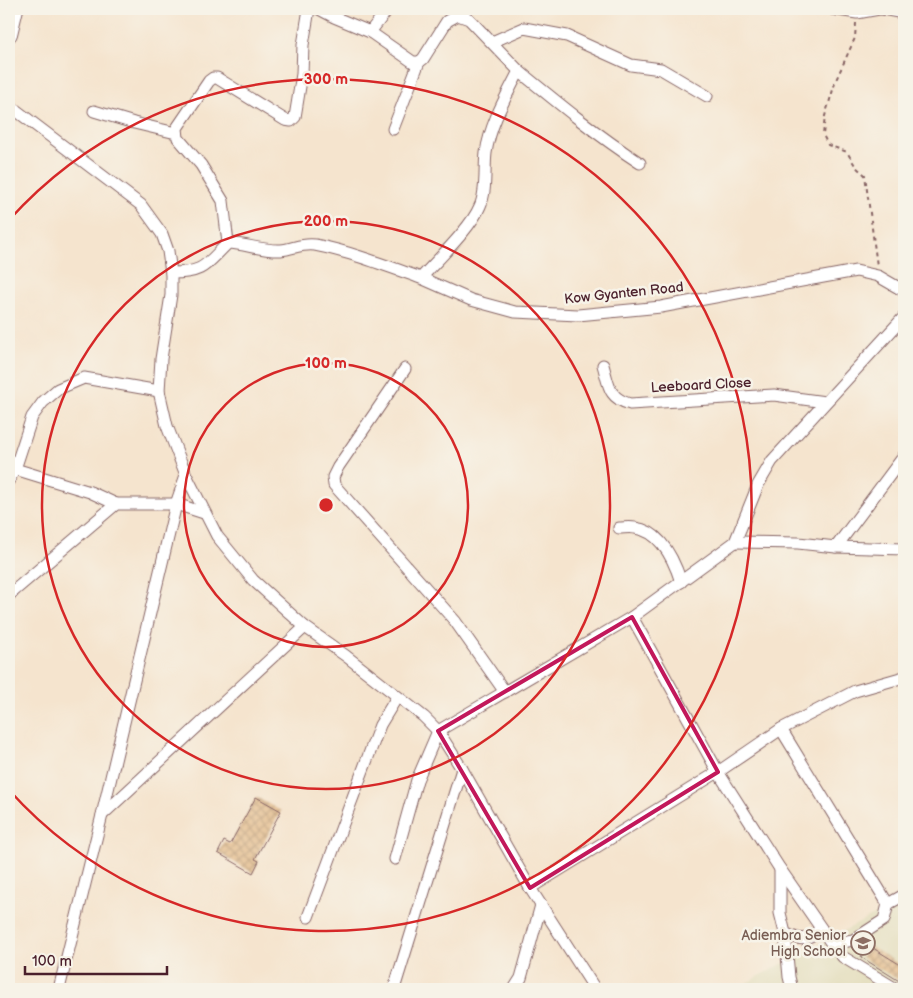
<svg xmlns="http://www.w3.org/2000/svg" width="913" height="998" font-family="'Balsamiq Sans',sans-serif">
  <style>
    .built { fill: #e2dcba }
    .building { fill: url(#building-cross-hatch) }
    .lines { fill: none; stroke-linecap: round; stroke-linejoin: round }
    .street-casing { stroke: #866464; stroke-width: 13 }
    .secondary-casing { stroke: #866464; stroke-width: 18 }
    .path { stroke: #866464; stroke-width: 2; stroke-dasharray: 4 4; stroke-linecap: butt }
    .street { stroke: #fff; stroke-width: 11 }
    .secondary { stroke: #fff; stroke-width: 16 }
    .marked { fill: none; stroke: #c2185b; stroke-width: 4; stroke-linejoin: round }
    .ring { fill: none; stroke: #d62828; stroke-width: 2.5 }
    .labels { text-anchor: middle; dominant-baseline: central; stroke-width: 5; stroke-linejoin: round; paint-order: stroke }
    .street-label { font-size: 14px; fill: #4a1f2b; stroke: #f7f3e8 }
    .education-label { font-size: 14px; fill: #785e54; stroke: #f7f3e8; text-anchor: end }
    .centre { fill: #d62828; stroke: #f7f3e8; stroke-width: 2.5 }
    .ring-label { font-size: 15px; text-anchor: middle; font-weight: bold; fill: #d62828; stroke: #f7f3e8; stroke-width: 5; stroke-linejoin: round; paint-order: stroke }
  </style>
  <defs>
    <pattern id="building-cross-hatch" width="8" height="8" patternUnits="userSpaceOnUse" patternTransform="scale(1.25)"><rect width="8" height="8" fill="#e2b988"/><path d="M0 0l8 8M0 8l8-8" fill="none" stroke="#b9966f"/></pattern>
  </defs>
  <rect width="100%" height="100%" fill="#f7f3e8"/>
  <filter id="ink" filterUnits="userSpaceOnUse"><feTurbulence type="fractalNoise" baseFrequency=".02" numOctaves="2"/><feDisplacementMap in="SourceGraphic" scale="10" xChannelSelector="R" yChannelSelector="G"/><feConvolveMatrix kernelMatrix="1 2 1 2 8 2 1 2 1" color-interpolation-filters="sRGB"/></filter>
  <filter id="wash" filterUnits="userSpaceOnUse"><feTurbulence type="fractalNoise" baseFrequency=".0096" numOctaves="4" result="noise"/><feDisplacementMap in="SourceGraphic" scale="20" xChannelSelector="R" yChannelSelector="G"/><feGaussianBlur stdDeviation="1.12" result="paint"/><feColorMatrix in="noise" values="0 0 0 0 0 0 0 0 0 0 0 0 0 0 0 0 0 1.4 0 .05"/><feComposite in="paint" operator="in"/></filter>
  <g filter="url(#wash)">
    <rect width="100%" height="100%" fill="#f5e4ce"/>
    <polygon class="built" points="904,899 904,989 735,989 739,987"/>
    <g id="blocks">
      <g class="building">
        <polygon points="256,797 281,811 255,859 259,861 253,873 218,853 224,841 230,844"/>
        <polygon points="868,945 904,967 904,984 861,957"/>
      </g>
    </g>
  </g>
  <g filter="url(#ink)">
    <use href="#blocks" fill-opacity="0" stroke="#866464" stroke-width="1"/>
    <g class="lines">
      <g class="street-casing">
        <g id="street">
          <path d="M319,9l15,8 36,15 43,30h6l4,-3 24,-38 11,-6 11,4 50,52c-13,26 -29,53 -33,82 -2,17 1,38 -6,53 -9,22 -42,53 -59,72l50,22 44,12 63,3 83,-8 195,-36 22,5 26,15"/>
          <polyline points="832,9 857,13 879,9"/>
          <polyline points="882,9 904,13"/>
          <polyline points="370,32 388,9"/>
          <polyline points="492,42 524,28 567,36 631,65 661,69 707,96"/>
          <path d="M519,71c39,32 78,64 121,92"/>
          <polyline points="9,105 141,205 162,234 168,251 171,273 171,295 161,359 159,391 167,426 186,475 217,536 253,580 305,627 346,656 424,717 438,731 462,769 530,888 595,989"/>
          <polyline points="94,111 134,123 176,133"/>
          <polyline points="393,129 419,62"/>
          <polyline points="228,243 223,201 201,165 178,138 177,128 209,81 213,78 217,78 285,120 291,121 295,117 302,74 303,45 309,9"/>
          <path d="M171,273c34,0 35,-9 57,-30 18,1 35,8 53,7 12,-1 21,-7 34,-5 36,7 72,21 106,33"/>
          <path d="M603,365c6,20 5,33 27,39l144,-9 51,7"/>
          <polyline points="405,369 338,467 333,477 334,485 455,621 505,692"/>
          <polyline points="15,469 90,492 116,504"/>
          <polyline points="9,480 15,469 32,417 43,402 58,389 84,378 159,391"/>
          <path d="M619,528c5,0 11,-1 16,0 26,3 39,32 46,54"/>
          <polyline points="735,542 798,543 836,547 904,549"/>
          <polyline points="836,547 904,456"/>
          <polyline points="9,595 116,504 176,504 204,513"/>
          <polyline points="632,617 735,542 758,485 772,461 904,317"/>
          <polyline points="781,729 888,904"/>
          <polyline points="102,815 305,627"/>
          <polyline points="395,859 417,780 438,731 632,617 718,772 780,869 832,944 853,940 884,920 888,904 904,895"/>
          <path d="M780,869v44l5,20c16,9 22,7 36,-4"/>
          <polyline points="530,888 718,772 781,729 855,691 904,677"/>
          <polyline points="308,917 380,725 397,697"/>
          <polyline points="785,933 789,977 792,989"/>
          <polyline points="832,944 843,957 896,989"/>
          <polyline points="59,989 102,815 176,504 186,475"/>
          <polyline points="394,989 462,769"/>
          <polyline points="514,989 521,978 541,905"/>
        </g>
      </g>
      <g class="secondary-casing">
        <polyline id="secondary" points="9,34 15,9"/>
      </g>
      <polyline class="path" points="856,23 855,38 836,80 825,116 823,135 828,145 847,152 856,167 865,175 877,266"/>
      <use href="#street" class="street"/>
      <use href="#secondary" class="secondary"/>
    </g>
  </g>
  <path class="marked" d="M632,617l86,155 -188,116 -92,-157z"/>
  <g class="ring">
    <circle cx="326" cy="505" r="142"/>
    <circle cx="326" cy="505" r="284"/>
    <path d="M9 220A426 426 0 1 1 9 790"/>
  </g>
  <defs>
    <g id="school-ring" transform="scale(1.25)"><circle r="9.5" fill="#f7f3e8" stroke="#8d6e63" stroke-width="1.5"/><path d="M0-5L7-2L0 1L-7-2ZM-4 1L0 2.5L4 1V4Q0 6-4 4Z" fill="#8d6e63"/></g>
  </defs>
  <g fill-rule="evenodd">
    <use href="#school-ring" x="863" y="943"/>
  </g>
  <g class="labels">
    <g class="street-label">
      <text transform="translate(624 293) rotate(-6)">Kow Gyanten Road</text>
      <text transform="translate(701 385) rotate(-3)">Leeboard Close</text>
    </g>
    <g class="education-label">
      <text x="846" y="935">Adiembra Senior<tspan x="846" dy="16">High School</tspan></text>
    </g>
  </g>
  <circle cx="326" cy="505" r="8" class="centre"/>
  <g class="ring-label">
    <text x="326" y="84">300 m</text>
    <text x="326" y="226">200 m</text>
    <text x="326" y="368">100 m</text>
  </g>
  <rect width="913" height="998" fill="none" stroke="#f7f3e8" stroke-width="30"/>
  <path d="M25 966v8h142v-8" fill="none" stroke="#4a1f2b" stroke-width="2.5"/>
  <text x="32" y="966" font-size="15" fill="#4a1f2b" stroke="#f7f3e8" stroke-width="4" paint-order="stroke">100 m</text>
</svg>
